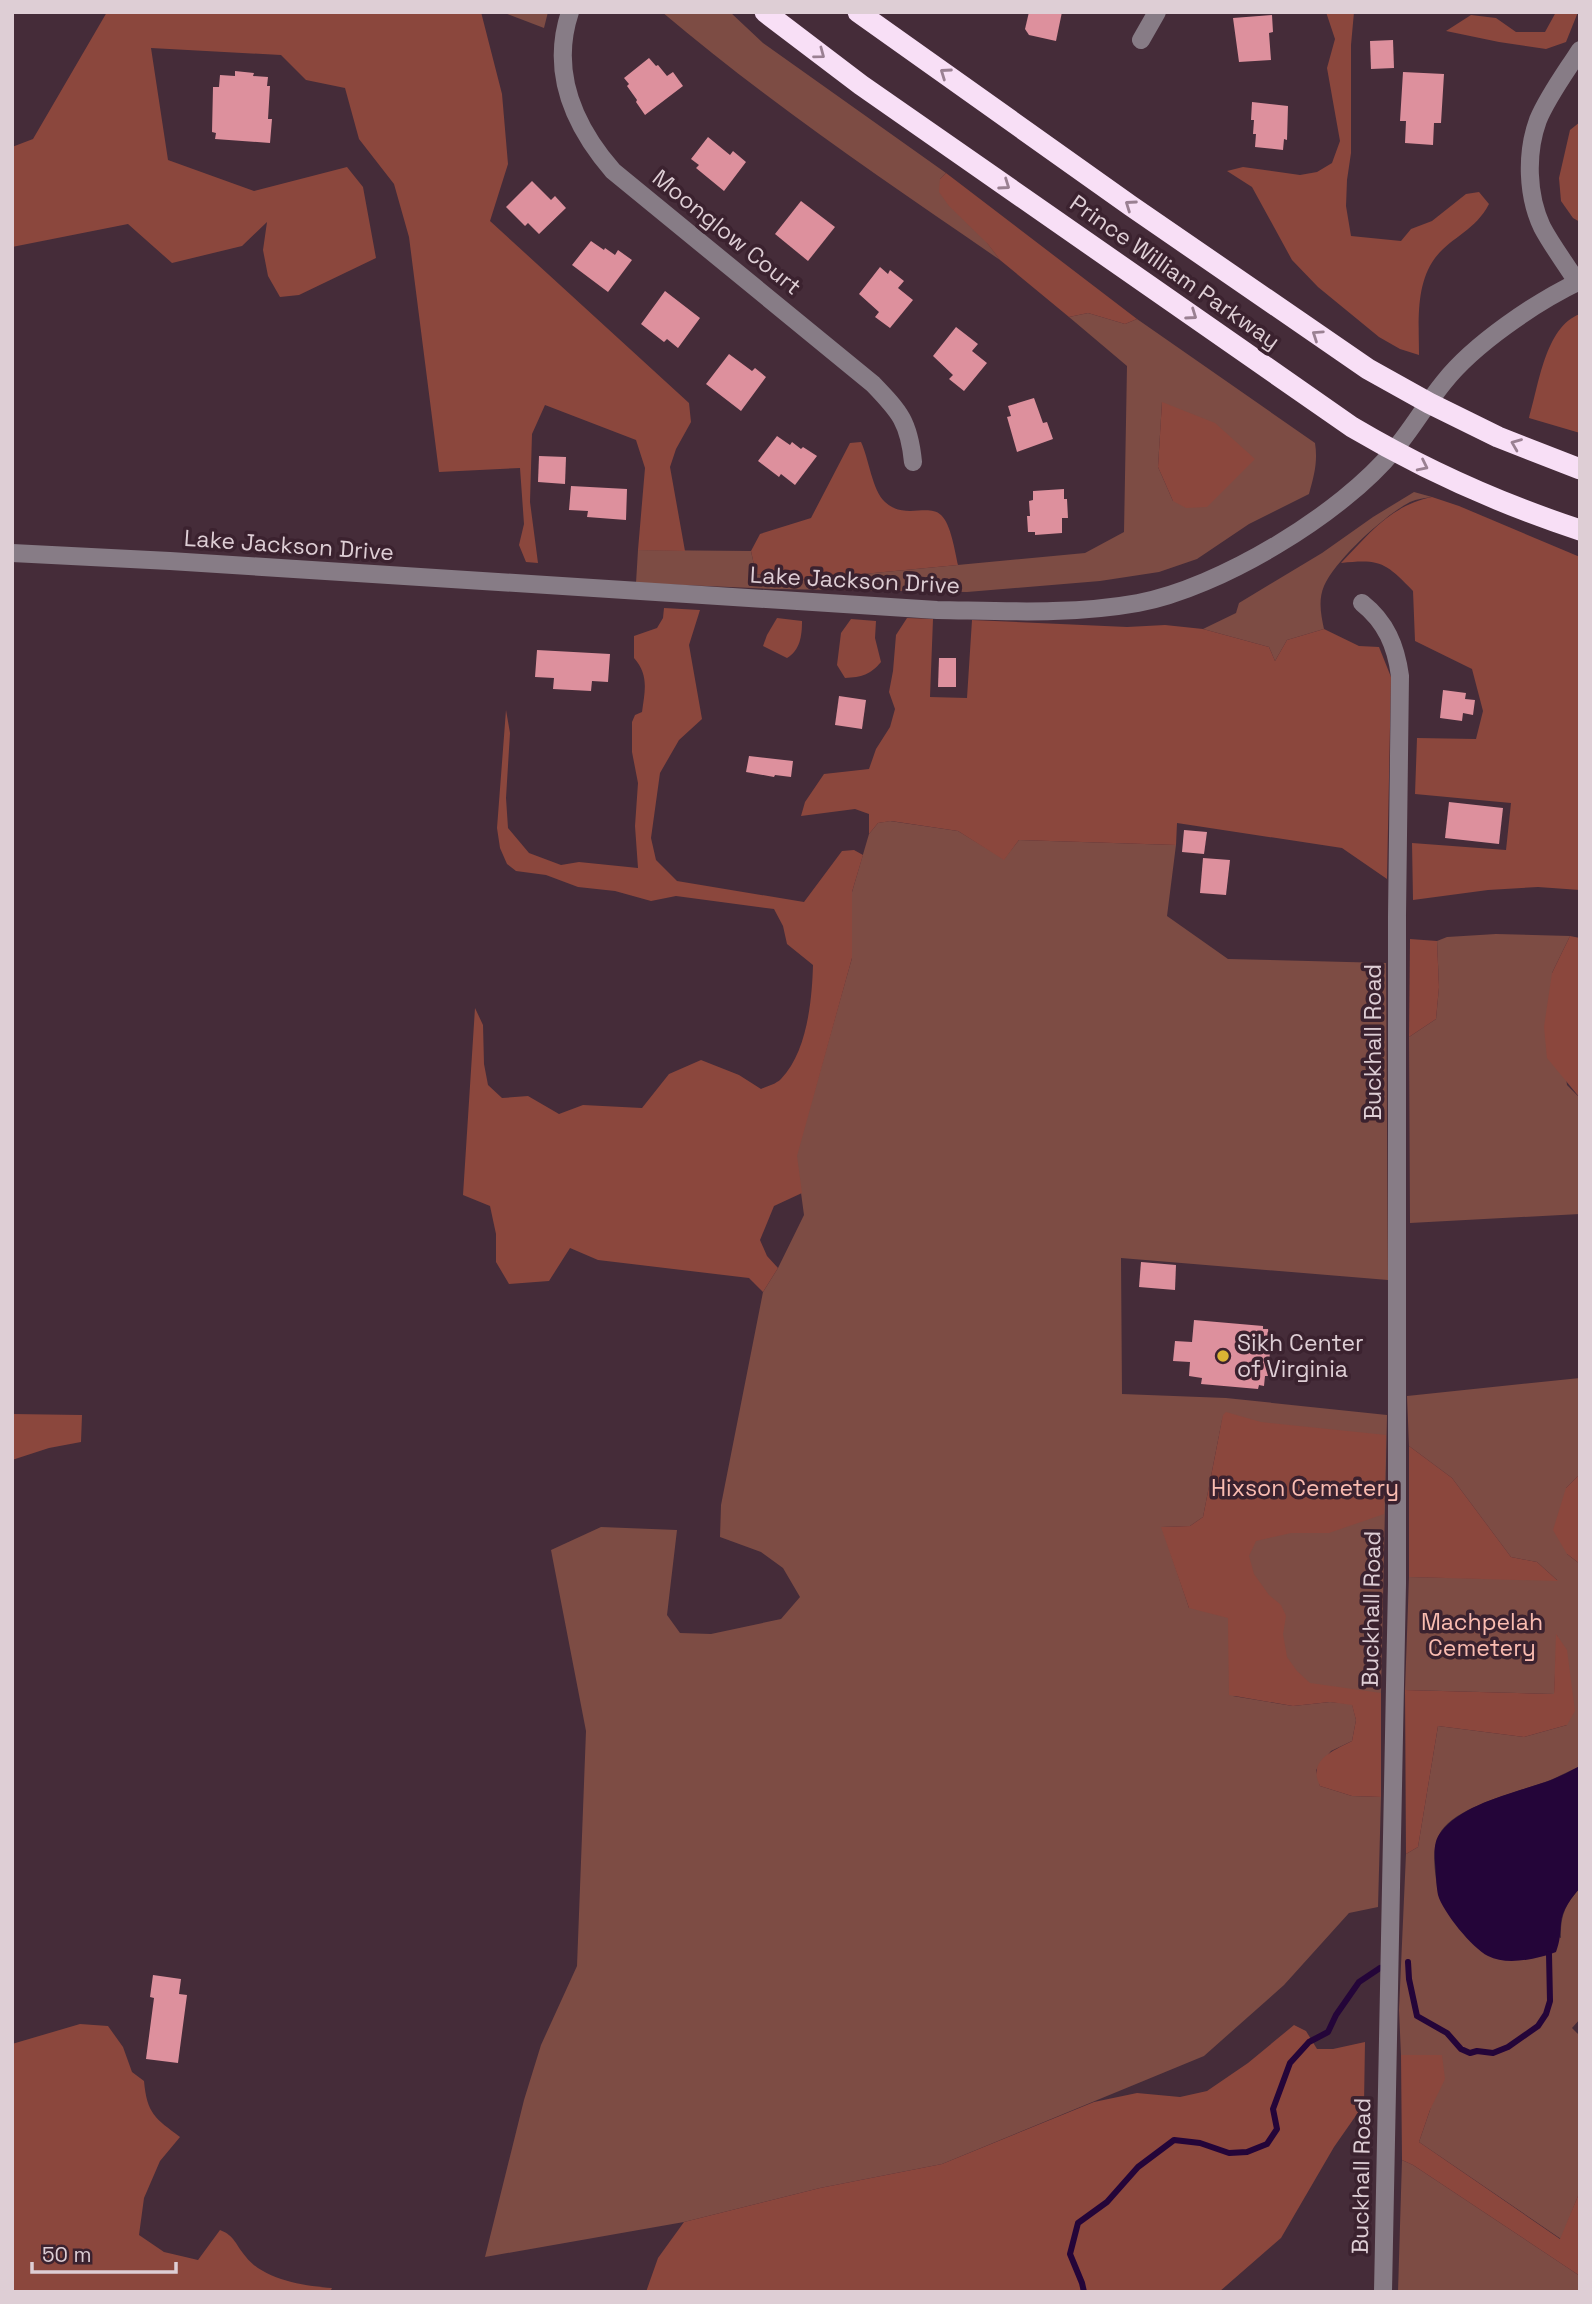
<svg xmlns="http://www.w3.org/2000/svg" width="1592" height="2304" font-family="'Space Grotesk',sans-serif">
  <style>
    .green { fill: #7d4c44; fill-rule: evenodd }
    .forest { fill: #8b473d }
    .water { fill: #240539 }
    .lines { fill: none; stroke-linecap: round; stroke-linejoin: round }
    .stream { stroke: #240539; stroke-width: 6 }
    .building { fill: #dd909d }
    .minor { stroke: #877c86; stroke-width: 18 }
    .highway { stroke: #f8dff6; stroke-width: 21 }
    .oneway { stroke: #9a8092 }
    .poi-dot { fill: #dab333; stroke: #3b222f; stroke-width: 2.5 }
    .labels { text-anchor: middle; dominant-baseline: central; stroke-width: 7; stroke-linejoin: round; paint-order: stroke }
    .street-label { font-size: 23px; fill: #deced5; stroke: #3b222f }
    .poi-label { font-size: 23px; fill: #deced5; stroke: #3b222f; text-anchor: start }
    .park-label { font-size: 23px; fill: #fabcb1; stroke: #3b222f }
  </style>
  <rect width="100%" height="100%" fill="#452c39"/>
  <g class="green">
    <polygon points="502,12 548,12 544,28"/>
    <path d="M662,12h68l33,31 183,130 -6,6 60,81c-115,-79 -232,-158 -338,-248z"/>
    <path d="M1088,313l37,11 12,-5 178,124c3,19 -1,33 -6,51l-60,30 -52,35 -38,13 -59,9 -133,11 -193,-3 -138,-6 2,-33 113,1 5,23 44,6 285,-27 39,-21 3,-166 -58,-49zM1162,402l11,99 -15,-34z"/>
    <path d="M1414,492l18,5c-7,1 -15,2 -22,5 -25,13 -74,57 -86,84 -6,14 -3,29 0,43l-37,11 -12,21 -6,-14 -66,-18 33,-16 3,-10 83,-50 51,-36z"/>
    <path d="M890,821l68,10 46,28 15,-19 157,5 -9,71 61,43 158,4 2,317 -267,-22 1,136 104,4 161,17 -6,278 -148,3 60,10 37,-4 22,2 4,16 -4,21 -21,10 -15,19 4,16 32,10 29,1 -3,110 -29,6 -65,72 -80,71 -262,108 -122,24 -136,34 -199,35 39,-157 17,-55 36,-79 9,-235 -35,-181 50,-23 76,3 -10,85 13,18 31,1 70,-15 19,-22 -17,-29 -22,-16 -41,-15 1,-32 42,-213 15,-24 26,-53 -8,-59 56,-198v-66l17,-58 9,-11zM1223,1415l-34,193 -27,-81 28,-1 13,-9z"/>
    <polygon points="1496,934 1570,936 1552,973 1567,1085 1580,1098 1580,1214 1410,1223 1409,1037 1436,1019 1439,987 1437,941 1447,937"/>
    <path d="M1580,1378v96l-14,14 1,66 13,10v202c-8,4 -17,8 -25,12 -29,13 -102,27 -116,57 -9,18 -3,41 -1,59l123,44c-1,-21 4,-34 19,-50v131l-8,9 8,8v155l-19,48 -142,-97 11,-32 12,-54 -41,-1 -2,-45 7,-156 12,-7 20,-121 86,11 43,-12 -10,-90 -3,59 -149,-4 4,-113 148,3 -20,-18 -26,-5 -59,-79 -43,-32 -2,-50z"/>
    <polygon points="1402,2160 1413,2165 1580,2276 1580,2292 1398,2292"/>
  </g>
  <g class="forest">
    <polygon points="107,12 481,12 502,94 508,164 490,221 689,403 691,422 676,449 670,467 685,551 638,550 645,468 636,440 545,405 532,434 530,502 538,563 526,562 519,545 524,524 520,468 439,472 409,237 394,184 359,139 345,88 306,80 281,55 151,48 168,160 254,191 347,167 363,187 376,258 299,295 280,297 268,276 263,250 267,222 242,246 172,263 128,224 12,247 12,147 33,139"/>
    <path d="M1326,12h28l-3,33v108l-4,27 -1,26 5,30 50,5 10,-12 21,-8 34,-27 13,-2 10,12c-14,27 -38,33 -54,54 -20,27 -16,66 -16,97l-19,-6 -21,-12 -61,-50 -26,-27 -40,-73 -25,-16 16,-4 57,8 17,-3 15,-9 8,-22 -13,-73 8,-29z"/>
    <polygon points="1556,12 1578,12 1566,42 1546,49 1499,42 1446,31 1471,15 1496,18 1516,32 1545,32"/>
    <polygon points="1580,122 1580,222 1573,218 1561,201 1559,178 1570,130"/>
    <polygon points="946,173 1137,319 1125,324 1088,313 1069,317 1000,260 987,243 949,206 939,192 940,179"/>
    <path d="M1580,314v119l-51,-15c10,-33 16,-91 51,-104z"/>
    <polygon points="1162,402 1215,423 1255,459 1207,507 1186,508 1173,501 1158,467"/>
    <path d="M861,442c8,17 11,48 24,60 19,18 43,1 56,13 10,9 14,37 17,50l-158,15 -44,-6 -5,-23 9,-17 51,-16 39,-75z"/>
    <path d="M1432,497l27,9 121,51v333l-42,-3 -50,3 -75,10 -1,-57 94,7 5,-47 -96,-9 2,-56 59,1 7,-28 -11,-42 -57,-28 -2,-50c-28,-29 -33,-32 -72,-28 27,-28 50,-58 91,-66z"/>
    <path d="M664,608l36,2 -11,35 13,74 -23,21 -19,33 -9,65 5,22 21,21 127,21 38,-51 12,-1 9,5 -11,37v66l-55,198 5,37 -28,13 -14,34 7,16 11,12 -15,24 -14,-14 -151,-18 -28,-12 -21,33 -40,3 -13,-22v-28l-6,-28 -27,-11 12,-187 8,17 1,39 4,21 14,13 26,-2 31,18 24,-9 59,3 27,-34 32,-14 38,15 22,14c7,-3 15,-5 20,-10 26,-27 31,-78 32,-114l-26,-21 -4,-18 -9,-17 -98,-13 -25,5 -36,-10 -37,-4 -32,-12 -30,-4 -9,-7 -7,-16 -3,-20 9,-118 4,23 -4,65 2,30 21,25 32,12 18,-3 59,6 -3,-42 3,-43 -6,-31v-30l3,-7 7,-3c3,-22 7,-37 -8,-54v-22l23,-8 6,-10z"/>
    <path d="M777,618l25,3c0,15 -2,29 -15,37l-24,-12 4,-11z"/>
    <polygon points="907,618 933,619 930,697 967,698 972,620 1127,627 1165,625 1203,629 1269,647 1275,661 1287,640 1324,629 1359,646 1379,647 1391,677 1387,879 1342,848 1177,823 1176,845 1019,840 1004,860 958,831 891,821 878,823 869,834 869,814 855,809 801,816 805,802 824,774 869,769 876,749 890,727 895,709 889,692 893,671 896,635"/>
    <path d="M851,619l25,2 -1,17 6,24c-11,13 -19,15 -36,16l-8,-13 4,-32z"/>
    <polygon points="1570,936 1580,938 1580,1098 1547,1058 1544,1027 1552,973"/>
    <polygon points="1410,939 1437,941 1439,987 1436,1019 1409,1037"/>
    <path d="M1226,1412l35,10 125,13 -2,79 -55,19h-38l-35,8 -7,15 5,18 15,21 12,10 5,11 -3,18 4,23 10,14 13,12 71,10v104l-29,-1 -32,-10c-13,-26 13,-35 32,-45l4,-21 -4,-15 -22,-3 -37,4 -64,-11 -1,-77 -39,-10 -28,-81 29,-1 13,-9 20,-102z"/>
    <polygon points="12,1414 82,1415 81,1442 49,1448 12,1460"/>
    <polygon points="1409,1446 1452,1478 1511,1557 1537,1562 1558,1581 1409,1577"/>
    <polygon points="1580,1474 1580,1564 1567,1554 1553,1530 1566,1488"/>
    <polygon points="1556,1634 1567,1650 1575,1711 1567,1725 1524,1737 1438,1726 1418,1847 1406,1854 1405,1690 1554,1694"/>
    <path d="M80,2024l28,2 15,21 9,25 12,9c3,33 11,37 36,56l-20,24 -16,37 -5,37 25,17 34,8 22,-30c15,6 15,14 26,27 18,23 58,29 86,31l-2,4h-318v-248z"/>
    <polygon points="1294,2025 1306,2031 1317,2049 1333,2049 1365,2042 1364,2104 1334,2147 1281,2238 1219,2292 646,2292 658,2258 684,2222 820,2188 942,2164 1094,2102 1137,2093 1180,2097 1207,2091 1248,2063"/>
    <polygon points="1401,2055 1442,2055 1445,2079 1430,2110 1419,2142 1560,2239 1580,2191 1580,2276 1413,2165 1402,2160"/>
  </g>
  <path class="water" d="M1580,1766v122c-8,9 -18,22 -19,35 -1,12 -1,18 -5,29 -19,7 -49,14 -68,4 -16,-8 -45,-44 -50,-61 -2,-10 -2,-22 -3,-32 -1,-11 -1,-23 6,-31 21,-29 77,-40 110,-52 10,-4 19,-9 29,-14z"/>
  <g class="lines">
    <g class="stream">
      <polyline points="1408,1962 1409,1979 1417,2016 1447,2033 1461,2049 1470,2053 1477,2051 1493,2053 1508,2047 1538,2026 1546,2014 1550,2001 1549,1954"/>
      <polyline points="1084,2292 1082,2283 1070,2254 1078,2223 1107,2202 1138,2167 1174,2140 1200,2143 1229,2153 1247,2152 1267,2144 1277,2129 1273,2109 1290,2063 1309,2042 1328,2032 1336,2015 1359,1982 1380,1968"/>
    </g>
  </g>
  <g class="building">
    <polygon points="1029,12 1062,12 1056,41 1029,35 1025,29"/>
    <polygon points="1272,15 1273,32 1269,33 1271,60 1239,62 1233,18"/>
    <polygon points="1393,40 1394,68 1371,69 1370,41"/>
    <polygon points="649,58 656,66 658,65 667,76 673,72 683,86 645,115 636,102 637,100 627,86 629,84 624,78"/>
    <polygon points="235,71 254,73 253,76 268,77 267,86 270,86 268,119 272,119 270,143 215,139 216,133 212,132 213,87 219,87 220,75 235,76"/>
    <polygon points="1403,72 1444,74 1441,123 1434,123 1433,145 1405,143 1406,121 1400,121"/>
    <polygon points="1252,102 1288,106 1287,140 1284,139 1283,150 1255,147 1256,134 1253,134 1254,120 1251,120"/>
    <polygon points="708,137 730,155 733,151 746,162 724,191 696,168 699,165 691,159"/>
    <polygon points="532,181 551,200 555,196 566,208 539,234 528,223 525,226 506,207"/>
    <polygon points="801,201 835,227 808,261 775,234"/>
    <polygon points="591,241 604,250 605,248 615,255 618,250 632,260 608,292 572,265"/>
    <polygon points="880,267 888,274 890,270 904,281 898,288 913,300 890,328 875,317 879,312 859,294"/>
    <polygon points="665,291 700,318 678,348 667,339 664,342 641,324"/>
    <polygon points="956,327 978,344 972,351 987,363 964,391 949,379 953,375 933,356"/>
    <polygon points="729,354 752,371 755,368 766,377 741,411 706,384"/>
    <polygon points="1034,398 1043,423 1047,422 1053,439 1017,452 1007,417 1011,416 1008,406"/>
    <polygon points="777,436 790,445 792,442 801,449 803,447 817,456 795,485 781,474 779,477 758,461"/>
    <polygon points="539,456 566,457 565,484 538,482"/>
    <polygon points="571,486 627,489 626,520 587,517 588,511 569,510"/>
    <polygon points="1064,489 1064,499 1067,499 1068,518 1062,518 1062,533 1035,535 1035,532 1028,532 1027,516 1030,516 1029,501 1033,500 1033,491"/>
    <polygon points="537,650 610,654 608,682 592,681 591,691 553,689 554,678 535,677"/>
    <polygon points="939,658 956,658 956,687 938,687"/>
    <polygon points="1443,690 1466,693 1465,699 1475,700 1473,715 1463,713 1462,721 1440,718"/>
    <polygon points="839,696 866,700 862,729 835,725"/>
    <polygon points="749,756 793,761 791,777 775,775 774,777 746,772"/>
    <polygon points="1449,802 1503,808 1499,844 1445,838"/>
    <polygon points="1184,830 1207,832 1204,854 1182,852"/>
    <polygon points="1203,858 1230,860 1226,895 1200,893"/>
    <polygon points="1141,1262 1176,1265 1175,1290 1139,1287"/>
    <polygon points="1194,1320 1263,1326 1263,1329 1268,1329 1270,1351 1268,1376 1265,1376 1264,1386 1259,1385 1258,1389 1201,1384 1202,1378 1189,1376 1190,1362 1173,1361 1175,1341 1192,1342"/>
    <polygon points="153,1975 181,1979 179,1994 187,1995 178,2063 146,2059 154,1998 150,1997"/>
  </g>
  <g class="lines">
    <g class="minor">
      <path d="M570,12c-20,60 4,114 43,159l260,213c27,28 36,38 40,78"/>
      <polyline points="1141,40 1157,12"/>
      <path d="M1577,282c-11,-18 -25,-36 -35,-55 -15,-32 -16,-74 -4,-107 10,-24 28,-48 42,-70"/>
      <path d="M12,553l158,8 767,49c66,1 135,5 201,-7 81,-15 204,-89 256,-153 18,-21 32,-46 50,-68 30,-38 92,-80 136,-101"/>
      <path d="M1362,603c24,19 34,43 38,73l-3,240v668l-14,708"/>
    </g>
    <g class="highway">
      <path d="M765,12l96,73 491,342c71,42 149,77 228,103"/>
      <polyline points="858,12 1131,206 1368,369 1429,403 1498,437 1580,469"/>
    </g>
  </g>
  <defs><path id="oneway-chevron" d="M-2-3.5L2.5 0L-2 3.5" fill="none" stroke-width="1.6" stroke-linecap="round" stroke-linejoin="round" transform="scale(1.75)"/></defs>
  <g class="oneway">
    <use href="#oneway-chevron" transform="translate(820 54) rotate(37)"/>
    <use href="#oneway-chevron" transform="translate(945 73) rotate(-145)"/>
    <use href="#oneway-chevron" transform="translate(1005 185) rotate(35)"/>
    <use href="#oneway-chevron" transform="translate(1130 205) rotate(-145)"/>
    <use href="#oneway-chevron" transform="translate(1192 315) rotate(35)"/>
    <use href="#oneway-chevron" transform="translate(1317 335) rotate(-146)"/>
    <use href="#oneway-chevron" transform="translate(1516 444) rotate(-158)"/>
    <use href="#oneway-chevron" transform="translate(1423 466) rotate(26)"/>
  </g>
  <circle class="poi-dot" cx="1223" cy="1356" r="7"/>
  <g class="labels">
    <g class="street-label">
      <text transform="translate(727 232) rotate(39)">Moonglow Court</text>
      <text transform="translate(1175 272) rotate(35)">Prince William Parkway</text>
      <text transform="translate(289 545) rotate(4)">Lake Jackson Drive</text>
      <text transform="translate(855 580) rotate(3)">Lake Jackson Drive</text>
      <text transform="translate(1373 1042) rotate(-90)">Buckhall Road</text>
      <text transform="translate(1371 1609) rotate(-89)">Buckhall Road</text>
      <text transform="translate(1361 2176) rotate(-89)">Buckhall Road</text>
    </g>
    <g class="poi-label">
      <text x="1237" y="1343">Sikh Center<tspan x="1237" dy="26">of Virginia</tspan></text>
    </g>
    <g class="park-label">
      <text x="1305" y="1488">Hixson Cemetery</text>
      <text x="1482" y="1622">Machpelah<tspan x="1482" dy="26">Cemetery</tspan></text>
    </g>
  </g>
  <rect width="1592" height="2304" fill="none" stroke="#deced5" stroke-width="28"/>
  <path d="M32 2262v10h144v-10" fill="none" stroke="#deced5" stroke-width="3.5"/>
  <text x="42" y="2262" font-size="21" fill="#deced5" stroke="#3b222f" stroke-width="5" paint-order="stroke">50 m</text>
</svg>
